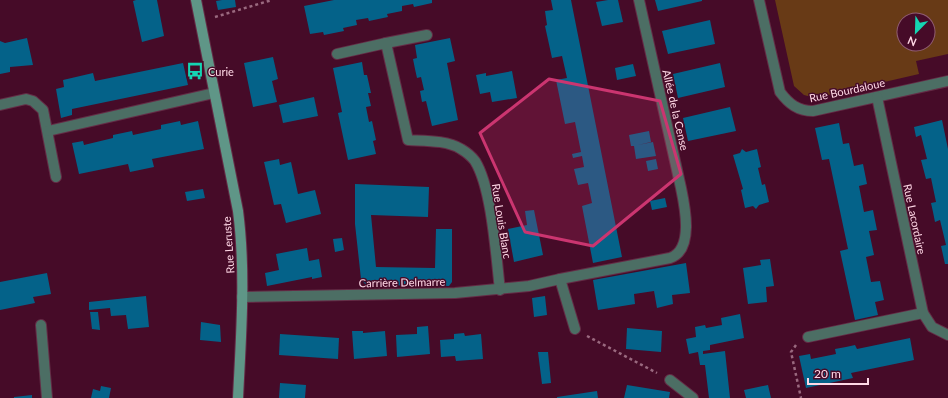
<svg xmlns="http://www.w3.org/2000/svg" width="948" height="398" font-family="Lato,sans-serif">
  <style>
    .green { fill: #683a16; fill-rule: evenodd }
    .building { fill: #046289 }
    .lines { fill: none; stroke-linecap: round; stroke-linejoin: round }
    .lane-casing { stroke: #642c46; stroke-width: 12 }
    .street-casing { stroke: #642c46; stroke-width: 12 }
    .secondary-casing { stroke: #642c46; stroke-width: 12 }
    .path { stroke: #9a697f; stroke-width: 2.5; stroke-dasharray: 3 3; stroke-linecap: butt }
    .lane { stroke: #4c6e64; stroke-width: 10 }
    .street { stroke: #4c6e64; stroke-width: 10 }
    .secondary { stroke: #5f9687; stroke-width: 10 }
    .marked { fill: #cb3570; fill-opacity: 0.2; stroke: #cb3570; stroke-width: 3; stroke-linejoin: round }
    .labels { text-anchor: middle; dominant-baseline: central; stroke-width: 3; stroke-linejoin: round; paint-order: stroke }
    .poi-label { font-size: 11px; fill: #ffd8e6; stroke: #460b28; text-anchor: start }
    .street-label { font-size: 11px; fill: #ffd8e6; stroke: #460b28 }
  </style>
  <rect width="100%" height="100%" fill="#460b28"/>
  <path class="green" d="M775,0h173v54l-32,7 3,13 -104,24 -11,-3 -10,-9zM904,20h24v24h-24z"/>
  <g class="building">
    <polygon points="136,0 157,0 164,36 142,42 133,1"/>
    <polygon points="222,0 235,0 236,7 218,10 216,1"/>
    <polygon points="334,0 432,0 432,3 414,7 413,4 402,6 402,11 387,14 388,17 369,21 368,18 356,20 357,25 343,28 344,31 324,35 323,32 310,34 304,6"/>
    <polygon points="551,0 571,0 622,257 593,263 582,206 592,203 588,183 578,185 574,169 584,167 582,156 573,158 572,154 581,152 575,122 565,124 556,80 567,78 562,56 552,58 545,26 547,25 545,11 553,10"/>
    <polygon points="608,0 618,0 623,22 602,26 596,2"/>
    <polygon points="655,0 702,0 702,1 658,11"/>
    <polygon points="710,20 715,44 668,54 662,31"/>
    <polygon points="27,38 33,65 10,67 10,72 0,74 0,41 5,43"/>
    <polygon points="450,38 455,61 447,63 458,120 432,126 426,101 422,102 420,91 424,90 421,77 417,78 415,69 413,59 417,58 415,45"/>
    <polygon points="273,57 278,79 272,81 277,102 253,107 244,63"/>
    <polygon points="362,62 364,75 367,75 371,93 368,93 371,106 366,107 369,122 372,121 376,140 373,141 376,154 348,160 338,113 342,112 333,68"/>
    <polygon points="183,63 188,85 72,109 72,115 61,118 56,89 64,87 63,80 93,73 95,81"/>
    <polygon points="720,63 725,87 678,98 673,74"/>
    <polygon points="633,64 636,76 617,80 615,68"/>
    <polygon points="512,71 517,98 492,102 490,92 480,94 476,75 486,73 486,76"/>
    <polygon points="314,97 318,116 283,123 279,105"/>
    <polygon points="730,107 736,131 688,141 683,118"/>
    <polygon points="942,120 948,149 948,264 945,264 941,246 946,245 940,220 935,222 933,212 931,203 936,202 931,178 926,179 921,160 927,159 921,135 916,137 914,127"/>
    <polygon points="180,121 181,125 198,121 204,149 152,159 154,167 130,172 128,164 79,174 72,143 83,141 84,145 113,138 113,135 132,131 133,135 161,129 161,125"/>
    <polygon points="839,123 843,144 849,143 854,166 863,164 867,184 859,186 864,212 873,210 877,230 869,231 874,255 866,257 871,282 880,281 884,300 875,302 878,315 855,320 840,251 848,249 829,159 822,160 815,128"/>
    <polygon points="649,131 651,142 638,145 653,142 656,156 636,159 634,146 631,146 629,135"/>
    <polygon points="742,149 746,152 757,149 761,167 758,168 762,185 765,184 769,202 759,205 756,209 753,206 745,208 741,190 743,189 733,155 740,153"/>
    <polygon points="279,159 280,165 291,162 298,194 315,190 321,214 286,223 281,204 274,205 264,162"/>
    <polygon points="656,159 658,169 648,171 646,161"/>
    <polygon points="355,184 429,187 428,217 371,215 376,267 435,268 436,229 452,229 452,282 449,286 366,285 361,279 355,224"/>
    <polygon points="203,189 205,198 187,201 185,192"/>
    <polygon points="665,198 667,207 652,210 650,201"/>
    <polygon points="534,210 543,255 514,262 508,229 527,225 525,211"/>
    <polygon points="342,238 344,250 335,252 333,239"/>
    <polygon points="307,248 309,261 319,259 322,277 312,279 312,277 267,286 265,273 279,270 276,254"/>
    <polygon points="770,259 774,286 766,287 767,302 748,304 743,268 761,265 760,260"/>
    <polygon points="686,263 690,293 672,295 673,304 657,308 654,291 634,294 635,304 598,310 593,280"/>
    <polygon points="47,273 51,294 33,297 35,303 0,310 0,282"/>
    <polygon points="146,296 149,327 128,329 126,315 111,316 110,308 89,310 89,302"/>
    <polygon points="545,296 547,315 534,317 532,298"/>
    <polygon points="90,312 98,312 100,330 92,329"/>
    <polygon points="740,314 744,338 710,345 710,350 703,351 703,354 725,351 730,398 709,398 705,365 700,365 698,352 689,354 686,339 696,337 695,327 705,325 706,328 722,325 721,318"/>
    <polygon points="201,322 220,325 221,342 200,340"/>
    <polygon points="428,326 430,354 397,357 396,335 417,334 417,327"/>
    <polygon points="627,328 662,331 661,352 626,349"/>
    <polygon points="352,331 363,331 363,333 385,331 387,356 354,359"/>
    <polygon points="464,333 465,336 481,334 483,359 456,361 455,356 441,357 440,340 454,339 454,334"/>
    <polygon points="280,334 339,338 338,359 279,355"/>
    <polygon points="910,338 914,360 851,373 853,378 806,388 799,356 810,354 811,359 836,354 835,349 846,347 855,345 857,349"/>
    <polygon points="538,352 548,352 551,383 542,384"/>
    <polygon points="280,383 306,385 305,398 279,398"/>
    <polygon points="627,385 670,392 669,398 624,398"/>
    <polygon points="768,385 771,398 746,398 744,390"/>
    <polygon points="101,386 111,388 109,398 91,398 93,389 100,391"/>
    <polygon points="597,391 598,398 557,398 557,397"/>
    <polygon points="32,395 32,398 14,398 14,397"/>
  </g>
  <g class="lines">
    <g class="lane-casing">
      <g id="lane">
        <polyline points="41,325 47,398"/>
        <polyline points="808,337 923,313"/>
      </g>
    </g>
    <g class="street-casing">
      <g id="street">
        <path d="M759,0l21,92c9,12 18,19 33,19l135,-30"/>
        <polyline points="386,43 427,35"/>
        <path d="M337,54l49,-11 22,97c16,1 39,0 53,9 5,3 11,8 14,12 17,27 21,95 25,129"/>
        <polyline points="877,97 923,313 932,327 948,335"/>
        <polyline points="0,105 26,99 33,101 43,110 56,177"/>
        <polyline points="48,131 214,93"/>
        <polyline points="242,297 455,293 529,286 560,279"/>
        <path d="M575,329l-15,-50 110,-21c24,-8 15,-51 11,-70l-42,-188"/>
        <polyline points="670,380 693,398"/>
      </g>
    </g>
    <g class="secondary-casing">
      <path id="secondary" d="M196,0l42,211c8,62 3,125 0,187"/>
    </g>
    <g class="path">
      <polyline points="215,17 272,0"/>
      <polyline points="587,336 657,373"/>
      <polyline points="796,345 791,352 801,398"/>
    </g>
    <use href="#lane" class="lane"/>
    <use href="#street" class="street"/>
    <use href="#secondary" class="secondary"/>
  </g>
  <path class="marked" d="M549,79l111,22 21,73 -88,72 -68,-14 -45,-99z"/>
  <defs>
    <g id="bus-bare" transform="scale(1.38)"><path d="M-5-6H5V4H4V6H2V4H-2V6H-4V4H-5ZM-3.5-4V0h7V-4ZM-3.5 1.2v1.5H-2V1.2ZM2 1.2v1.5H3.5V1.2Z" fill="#15d5b3" stroke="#460b28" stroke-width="2.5" paint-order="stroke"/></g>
  </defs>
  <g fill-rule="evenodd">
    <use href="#bus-bare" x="195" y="71"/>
  </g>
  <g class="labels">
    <g class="poi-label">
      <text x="208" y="71">Curie</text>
    </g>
    <g class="street-label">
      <text transform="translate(847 90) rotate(-12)">Rue Bourdaloue</text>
      <text transform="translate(676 110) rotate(77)">Allée de la Cense</text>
      <text transform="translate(915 219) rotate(78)">Rue Lacordaire</text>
      <text transform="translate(502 221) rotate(81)">Rue Louis Blanc</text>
      <text transform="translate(228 245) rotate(-94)">Rue Leruste</text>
      <text transform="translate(402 282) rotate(-1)">Carrière Delmarre</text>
    </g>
  </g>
  <g transform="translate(916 32) rotate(203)"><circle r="19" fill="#460b28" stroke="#905d74"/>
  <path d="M0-3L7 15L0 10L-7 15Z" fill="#15d5b3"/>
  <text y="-6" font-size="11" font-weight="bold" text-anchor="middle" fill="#ffd8e6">N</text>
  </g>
  <path d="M808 378v6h60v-6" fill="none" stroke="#ffd8e6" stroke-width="2"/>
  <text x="814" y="378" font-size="12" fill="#ffd8e6" stroke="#460b28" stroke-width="3" paint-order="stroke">20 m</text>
</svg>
